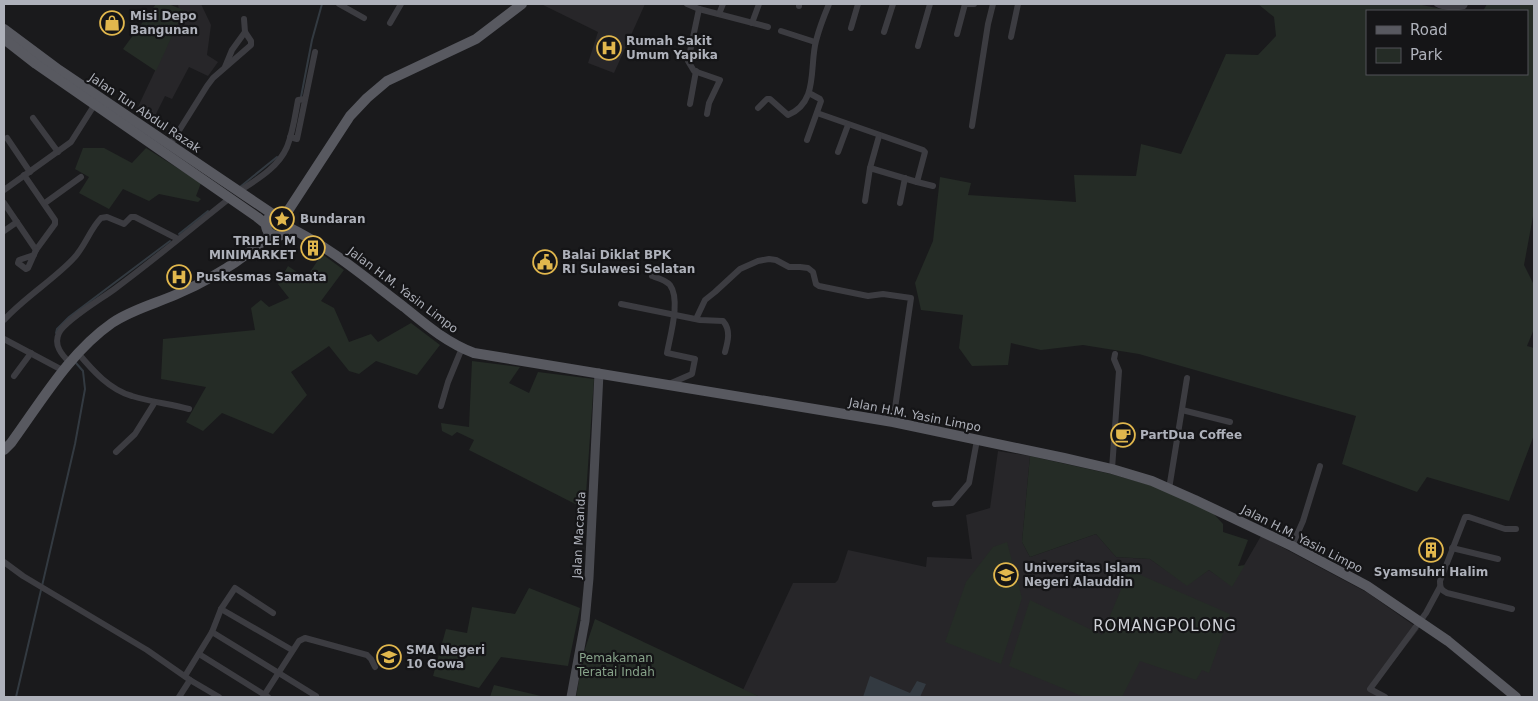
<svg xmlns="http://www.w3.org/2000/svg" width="1538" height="701" font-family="'DejaVu Sans',sans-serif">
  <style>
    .built { fill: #272629 }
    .green { fill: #252c26 }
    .water { fill: #333a41 }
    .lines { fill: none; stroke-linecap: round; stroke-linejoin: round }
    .stream { stroke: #333a41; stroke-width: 2 }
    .street { stroke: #3c3c41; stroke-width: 6 }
    .secondary { stroke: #4a4b51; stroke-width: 9 }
    .primary { stroke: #585960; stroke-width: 10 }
    .labels { text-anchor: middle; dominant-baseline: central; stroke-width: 4.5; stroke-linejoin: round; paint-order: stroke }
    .poi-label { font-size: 12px; font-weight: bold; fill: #aeb1ba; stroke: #151517; text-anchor: start }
    .street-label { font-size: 12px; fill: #aeb1ba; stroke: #151517 }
    .park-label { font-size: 12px; fill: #87a38a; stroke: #151517 }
    .quarter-label { font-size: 15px; letter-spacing: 1px; fill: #cfd1d7; stroke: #151517 }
  </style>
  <rect width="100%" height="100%" fill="#1a1a1c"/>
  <g class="built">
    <polygon points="178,4 201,4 211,25 207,55 218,62 208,76 189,67 172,99 165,96 152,122 136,111 180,18"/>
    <polygon points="541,4 645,4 614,73 588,63 598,32"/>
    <polygon points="998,451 1030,456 1022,542 1030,557 1096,534 1116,557 1150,559 1187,585 1209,570 1232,586 1261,536 1368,593 1419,629 1373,688 1388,697 760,697 743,690 793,583 835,583 838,580 848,550 926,567 927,557 972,559 966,515 990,508"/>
  </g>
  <g class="green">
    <polygon points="156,4 168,4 184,10 156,71 123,49"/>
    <polygon points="1258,4 1417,4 1452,11 1367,11 1367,74 1527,74 1527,11 1483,11 1487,4 1534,4 1534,211 1524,265 1534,285 1534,329 1527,346 1534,348 1534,435 1509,501 1427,477 1417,492 1342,464 1356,416 1139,354 1083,345 1041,350 1011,343 1008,365 972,366 959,348 963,315 921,310 915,283 933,241 940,177 971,183 968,195 1076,202 1074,175 1136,176 1141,144 1181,154 1226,54 1258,55 1276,36 1274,17"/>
    <polygon points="83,148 104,148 132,163 146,148 201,183 196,196 201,199 198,202 159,194 149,201 123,189 109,209 79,193 89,177 75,169"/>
    <circle cx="277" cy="225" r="10"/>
    <polygon points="322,254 344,270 321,301 334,308 349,342 371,334 378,342 411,323 440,345 417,375 376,361 359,374 349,371 329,346 291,372 307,395 273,434 222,413 203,431 186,422 206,387 161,379 163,339 255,330 251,308 261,300 269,307 289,298 278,284 288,266 306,278"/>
    <polygon points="472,361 520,367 509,383 529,393 538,372 594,379 585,509 469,450 474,440 457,432 452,436 442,431 441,423 469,427"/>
    <polygon points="1030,456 1111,474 1160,488 1211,511 1223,524 1223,532 1248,540 1238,566 1245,565 1232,587 1209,570 1187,586 1150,559 1116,557 1096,534 1030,557 1022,542"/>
    <polygon points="1007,542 1022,598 1001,664 945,642 966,582 993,547"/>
    <polygon points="1129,570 1230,614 1209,673 1202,670 1196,680 1140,661 1122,697 1084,697 1009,666 1030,600 1102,635"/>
    <polygon points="529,588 580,608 568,666 501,657 479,688 433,676 446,629 467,633 472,607 515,614"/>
    <polygon points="595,619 760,697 576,697 584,652"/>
    <polygon points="494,685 545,697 490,697"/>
  </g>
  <polygon class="water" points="870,676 910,693 917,681 926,684 920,697 863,697"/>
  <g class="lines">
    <g class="stream">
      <polyline points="301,97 312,40 322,4"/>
      <polyline points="240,187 277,157"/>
      <polyline points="179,234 208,211"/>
      <polyline points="56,333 57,329 69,317 170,241"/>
      <polyline points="42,586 75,444 85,389 83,371 76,363"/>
      <polyline points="16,697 41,590"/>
    </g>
    <g class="street">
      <polyline points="339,4 364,18"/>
      <polyline points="687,4 699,9 768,27"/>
      <polyline points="965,4 974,4"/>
      <path d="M1437,4c7,4 19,4 27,2l1,-2"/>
      <polyline points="799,6 799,4"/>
      <polyline points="699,9 688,61 694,71 720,80 709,103 707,114"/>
      <polyline points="719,14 723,4"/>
      <polyline points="390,23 401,4"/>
      <polyline points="752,23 759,4"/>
      <polyline points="851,28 858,4"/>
      <polyline points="781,31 815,42"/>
      <polyline points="884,32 893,4"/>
      <polyline points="957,34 965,4"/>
      <polyline points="1011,37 1018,4"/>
      <polyline points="918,46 930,4"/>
      <polyline points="225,67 232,50 245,32"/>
      <polyline points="690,104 696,71"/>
      <path d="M758,108l9,-9h3l18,16c31,-13 21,-48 28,-74 3,-12 8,-25 13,-37"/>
      <polyline points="817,113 923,150 925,152 917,182 933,186"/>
      <polyline points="33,118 58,152"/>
      <polyline points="972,126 988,24 993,4"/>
      <polyline points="290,137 297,139 315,52"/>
      <polyline points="7,138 30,172"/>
      <polyline points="807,140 821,101 820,99 809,93"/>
      <polyline points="170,145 207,86 213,78 251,45 251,41 245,32 244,19"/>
      <polyline points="838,152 848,125"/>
      <polyline points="870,168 879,136"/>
      <polyline points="4,190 71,142 95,104"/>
      <path d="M238,192c18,-12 40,-24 49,-45 6,-15 8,-31 11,-47l7,-1"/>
      <polyline points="865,201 870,168 917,182"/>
      <polyline points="4,203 36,250 55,224 55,220 24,175"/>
      <polyline points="45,203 81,177"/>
      <polyline points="900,203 905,178"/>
      <polyline points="4,231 17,222"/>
      <polyline points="34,255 19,260 18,263 26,269 28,268 36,250"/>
      <path d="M652,276c6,2 14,4 18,9 11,15 0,51 -3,68l28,6 -3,15 -23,10"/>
      <path d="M621,304l79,16 23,1c8,9 5,20 2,31"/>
      <polyline points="696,319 705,300 715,292 740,269 758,261 769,259 776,260 789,267 800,267 808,268 813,272 816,284 819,286 868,296 883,294 911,298 893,422"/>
      <path d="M4,320c21,-23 48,-39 69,-61 12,-12 17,-30 28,-41l6,-1 17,7 7,-7h4l43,22"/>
      <polyline points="4,339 64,371"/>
      <path d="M78,353c15,18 32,37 54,43 19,6 39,8 57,13"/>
      <path d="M70,363c-8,-8 -17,-18 -11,-30 6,-13 44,-35 57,-45 39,-29 76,-60 114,-90"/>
      <polyline points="14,376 31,353"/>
      <polyline points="441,406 448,382 462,348"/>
      <polyline points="1182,410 1230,422"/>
      <polyline points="116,452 135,434 155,402"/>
      <polyline points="1112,469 1119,371 1114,359 1115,354"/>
      <polyline points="1169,489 1187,378"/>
      <polyline points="935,504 952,503 969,483 977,440"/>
      <polyline points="1292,546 1303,521 1320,466"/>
      <polyline points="1452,548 1498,559"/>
      <polyline points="4,562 23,576 147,650 190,680 179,697"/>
      <polyline points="221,609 292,650"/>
      <path d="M1512,609l-65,-16c-6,-3 -7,-5 -7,-12l25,-64h4l36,12h11"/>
      <polyline points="212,632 316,696"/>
      <polyline points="199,654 268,697"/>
      <polyline points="185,676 212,632 221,609 235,588 273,613"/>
      <polyline points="190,680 219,697"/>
      <polyline points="263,697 299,641 305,638 367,655 371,659 375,667"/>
      <polyline points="1385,697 1370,689 1426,613 1440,587"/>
    </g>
    <polyline class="secondary" points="571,697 585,621 589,578 599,373"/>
    <g class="primary">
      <polyline points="4,29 59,70 274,215"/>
      <polyline points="4,39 36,64 257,217 267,225"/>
      <circle cx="277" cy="225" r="11"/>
      <polyline points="284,217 350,116 367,98 387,81 476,39 522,4"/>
      <path d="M288,227c42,20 79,52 116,80 22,18 43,36 70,46l419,69 171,36 48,11 40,12 43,19 97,46 75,40 81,55 68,56"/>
      <path d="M4,450l7,-7c30,-41 58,-90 101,-120 19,-13 42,-19 63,-28 35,-15 68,-35 96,-61"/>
    </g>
  </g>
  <defs>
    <g id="shop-ring" transform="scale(1.25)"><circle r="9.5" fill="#151517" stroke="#e1b74d" stroke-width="1.5"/><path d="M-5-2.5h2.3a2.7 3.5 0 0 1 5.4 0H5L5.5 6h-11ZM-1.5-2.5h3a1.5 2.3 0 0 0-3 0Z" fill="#e1b74d"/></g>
    <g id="hospital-ring" transform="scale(1.25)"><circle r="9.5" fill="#151517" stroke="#e1b74d" stroke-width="1.5"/><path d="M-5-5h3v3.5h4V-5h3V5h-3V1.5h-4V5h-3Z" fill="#e1b74d"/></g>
    <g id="sight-ring" transform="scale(1.25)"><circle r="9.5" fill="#151517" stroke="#e1b74d" stroke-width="1.5"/><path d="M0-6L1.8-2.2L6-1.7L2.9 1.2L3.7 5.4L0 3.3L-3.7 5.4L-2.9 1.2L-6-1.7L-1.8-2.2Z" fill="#e1b74d"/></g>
    <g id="building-ring" transform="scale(1.25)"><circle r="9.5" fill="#151517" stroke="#e1b74d" stroke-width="1.5"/><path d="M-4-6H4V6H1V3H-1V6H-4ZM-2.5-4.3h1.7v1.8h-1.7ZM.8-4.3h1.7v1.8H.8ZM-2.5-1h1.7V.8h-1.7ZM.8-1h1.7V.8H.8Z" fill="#e1b74d"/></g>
    <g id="civic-ring" transform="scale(1.25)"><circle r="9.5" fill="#151517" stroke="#e1b74d" stroke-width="1.5"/><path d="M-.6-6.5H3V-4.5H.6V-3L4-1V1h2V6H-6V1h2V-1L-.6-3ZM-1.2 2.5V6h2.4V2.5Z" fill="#e1b74d"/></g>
    <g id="cafe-ring" transform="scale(1.25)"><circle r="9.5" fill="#151517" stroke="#e1b74d" stroke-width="1.5"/><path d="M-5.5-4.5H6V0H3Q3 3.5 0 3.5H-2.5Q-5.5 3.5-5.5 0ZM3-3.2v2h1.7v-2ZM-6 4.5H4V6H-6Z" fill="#e1b74d"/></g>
    <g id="university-ring" transform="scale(1.25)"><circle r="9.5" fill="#151517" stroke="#e1b74d" stroke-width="1.5"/><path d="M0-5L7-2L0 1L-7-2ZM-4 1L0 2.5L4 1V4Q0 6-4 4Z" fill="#e1b74d"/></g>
    <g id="school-ring" transform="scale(1.25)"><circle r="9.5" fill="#151517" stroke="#e1b74d" stroke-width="1.5"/><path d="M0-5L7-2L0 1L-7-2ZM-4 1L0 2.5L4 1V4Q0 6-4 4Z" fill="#e1b74d"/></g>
  </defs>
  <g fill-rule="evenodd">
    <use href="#shop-ring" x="112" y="23"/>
    <use href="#hospital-ring" x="609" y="48"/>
    <use href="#sight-ring" x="282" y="219"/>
    <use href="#building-ring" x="313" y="248"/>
    <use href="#civic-ring" x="545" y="262"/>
    <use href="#hospital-ring" x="179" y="277"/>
    <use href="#cafe-ring" x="1123" y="435"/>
    <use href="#building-ring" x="1431" y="550"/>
    <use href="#university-ring" x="1006" y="575"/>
    <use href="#school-ring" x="389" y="657"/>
  </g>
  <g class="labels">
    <g class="poi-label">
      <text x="130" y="16">Misi Depo<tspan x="130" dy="14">Bangunan</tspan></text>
      <text x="626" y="41">Rumah Sakit<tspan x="626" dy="14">Umum Yapika</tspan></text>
      <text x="300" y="219">Bundaran</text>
      <text x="296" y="241" text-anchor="end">TRIPLE M<tspan x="296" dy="14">MINIMARKET</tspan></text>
      <text x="562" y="255">Balai Diklat BPK<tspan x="562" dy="14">RI Sulawesi Selatan</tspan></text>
      <text x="196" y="277">Puskesmas Samata</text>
      <text x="1140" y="435">PartDua Coffee</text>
      <text x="1024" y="568">Universitas Islam<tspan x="1024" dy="14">Negeri Alauddin</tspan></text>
      <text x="1431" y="572" text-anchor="middle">Syamsuhri Halim</text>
      <text x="406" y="650">SMA Negeri<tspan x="406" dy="14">10 Gowa</tspan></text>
    </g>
    <g class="street-label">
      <text transform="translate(145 113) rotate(34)">Jalan Tun Abdul Razak</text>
      <text transform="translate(403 290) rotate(37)">Jalan H.M. Yasin Limpo</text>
      <text transform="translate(915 415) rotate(11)">Jalan H.M. Yasin Limpo</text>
      <text transform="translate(579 535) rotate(-87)">Jalan Macanda</text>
      <text transform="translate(1302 539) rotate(27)">Jalan H.M. Yasin Limpo</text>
    </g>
    <g class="park-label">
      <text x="616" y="658">Pemakaman<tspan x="616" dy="14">Teratai Indah</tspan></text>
    </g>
    <g class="quarter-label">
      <text x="1165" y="626">ROMANGPOLONG</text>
    </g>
  </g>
  <rect width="1538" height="701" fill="none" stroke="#aeb1ba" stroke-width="10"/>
  <rect x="1366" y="10" width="162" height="65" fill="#151517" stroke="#525358"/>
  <rect x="1376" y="26" width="25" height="8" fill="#585960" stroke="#525358"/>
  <text x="1410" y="35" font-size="15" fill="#aeb1ba">Road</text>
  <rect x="1376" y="48" width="25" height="15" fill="#252c26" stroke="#525358"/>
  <text x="1410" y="60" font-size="15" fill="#aeb1ba">Park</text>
</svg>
